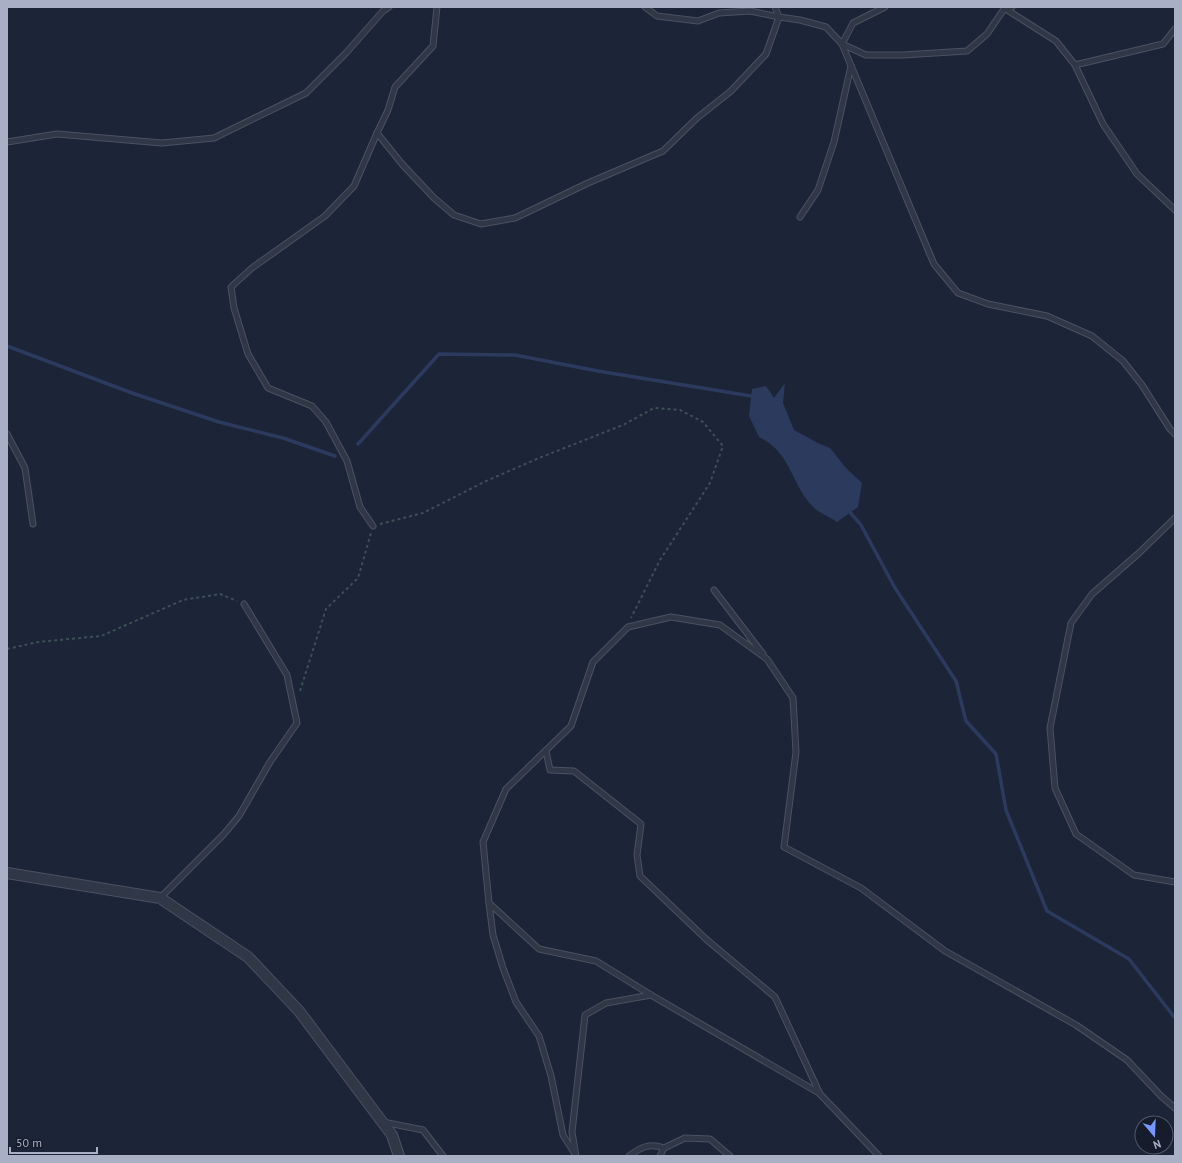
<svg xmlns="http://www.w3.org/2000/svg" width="1182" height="1163" font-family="'PT Sans',sans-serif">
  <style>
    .water { fill: #2c3a5e }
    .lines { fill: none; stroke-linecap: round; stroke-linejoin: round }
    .stream { stroke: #2c3a5e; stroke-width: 3.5 }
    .service-casing { stroke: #4b5163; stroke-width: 7 }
    .minor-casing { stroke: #4b5163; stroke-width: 12 }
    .path { stroke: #3c4f56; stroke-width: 2; stroke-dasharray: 3 3; stroke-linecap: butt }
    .service { stroke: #303747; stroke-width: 5 }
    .minor { stroke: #303747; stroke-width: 10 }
  </style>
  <rect width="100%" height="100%" fill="#1c2437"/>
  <path class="water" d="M785,383l-2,20 11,27 24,13 12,5 16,20 16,15 -4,24 -21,15c-7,-5 -18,-9 -24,-15 -22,-22 -21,-54 -54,-70l-10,-21 3,-27 14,-3 8,12z"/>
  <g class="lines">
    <g class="stream">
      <polyline points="7,346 132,393 219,422 283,438 335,456"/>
      <polyline points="358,444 439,354 515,355 598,371 751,396 754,399"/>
      <polyline points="848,510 861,525 895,588 956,681 966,721 996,754 1006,810 1047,911 1129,959 1175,1018"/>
    </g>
    <g class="service-casing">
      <g id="service">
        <polyline points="645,7 657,16 698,21 719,13 750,11 779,17 800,20 826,27 842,44 866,55 903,55 967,51 987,34 1004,9 1012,7"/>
        <polyline points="885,7 853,23 842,44 934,264 958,293 988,304 1047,316 1092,336 1123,361 1142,385 1170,429 1175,434"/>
        <polyline points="1004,8 1056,41 1075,65 1103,124 1137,174 1175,210"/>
        <polyline points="1075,65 1163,44 1175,29"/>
        <polyline points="377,133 402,164 434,198 454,215 481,224 515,218 588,183 663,151 697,118 731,91 766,54 779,17 775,7"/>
        <polyline points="7,142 57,134 162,143 214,138 306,93 346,53 383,11 389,7"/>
        <polyline points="800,217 818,190 834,142 851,66"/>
        <polyline points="7,434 25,468 33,524"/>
        <polyline points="1175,518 1139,553 1092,594 1071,623 1050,728 1055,788 1076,834 1134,875 1175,882"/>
        <polyline points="373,526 360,507 347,461 326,422 312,406 268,388 248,354 234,308 231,287 252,268 325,216 354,186 377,133 388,110 395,87 433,46 437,7"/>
        <polyline points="714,590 763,654"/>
        <polyline points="546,751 550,770 574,771 641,824 637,855 640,876 707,940 775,997 820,1094 879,1156"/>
        <polyline points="160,898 224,834 239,816 270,762 297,723 287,675 244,604"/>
        <polyline points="489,903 493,935 503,968 516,1002 539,1036 551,1076 563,1135 575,1154"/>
        <polyline points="651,995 596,961 539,949 489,903 483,842 506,789 571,726 593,662 628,627 671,617 720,625 767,659 793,698 796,752 784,847 861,888 945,951 1076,1025 1127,1060 1161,1096 1175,1108"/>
        <polyline points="383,1122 423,1130 443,1156"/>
        <polyline points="576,1156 572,1132 585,1015 606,1003 651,995 819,1093"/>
        <path d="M629,1156c12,-9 20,-13 35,-8"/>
        <polyline points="660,1156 664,1148 685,1138 710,1139 730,1156"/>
      </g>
    </g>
    <g class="minor-casing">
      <polyline id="minor" points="7,873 160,898 248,957 299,1011 392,1135 399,1156"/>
    </g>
    <g class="path">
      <polyline points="380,524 423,513 484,482 539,458 623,425 654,408 680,410 703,422 723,446 710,483 660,560 631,618"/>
      <polyline points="7,649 38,642 101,636 183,600 220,594 237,601"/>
      <polyline points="300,691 326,609 358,578 371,533"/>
    </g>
    <use href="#service" class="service"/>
    <use href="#minor" class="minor"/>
  </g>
  <rect width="1182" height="1163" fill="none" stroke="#a9b0c5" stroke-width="16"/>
  <g transform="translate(1154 1135) rotate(161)"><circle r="19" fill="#161c2b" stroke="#515769"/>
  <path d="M0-3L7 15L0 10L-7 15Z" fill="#7498ff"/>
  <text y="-6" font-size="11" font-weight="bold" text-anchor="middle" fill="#a9b0c5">N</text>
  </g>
  <path d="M10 1147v6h87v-6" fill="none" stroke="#a9b0c5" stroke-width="2"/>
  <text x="16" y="1147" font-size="12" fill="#a9b0c5" stroke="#161c2b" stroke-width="3" paint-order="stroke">50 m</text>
</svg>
